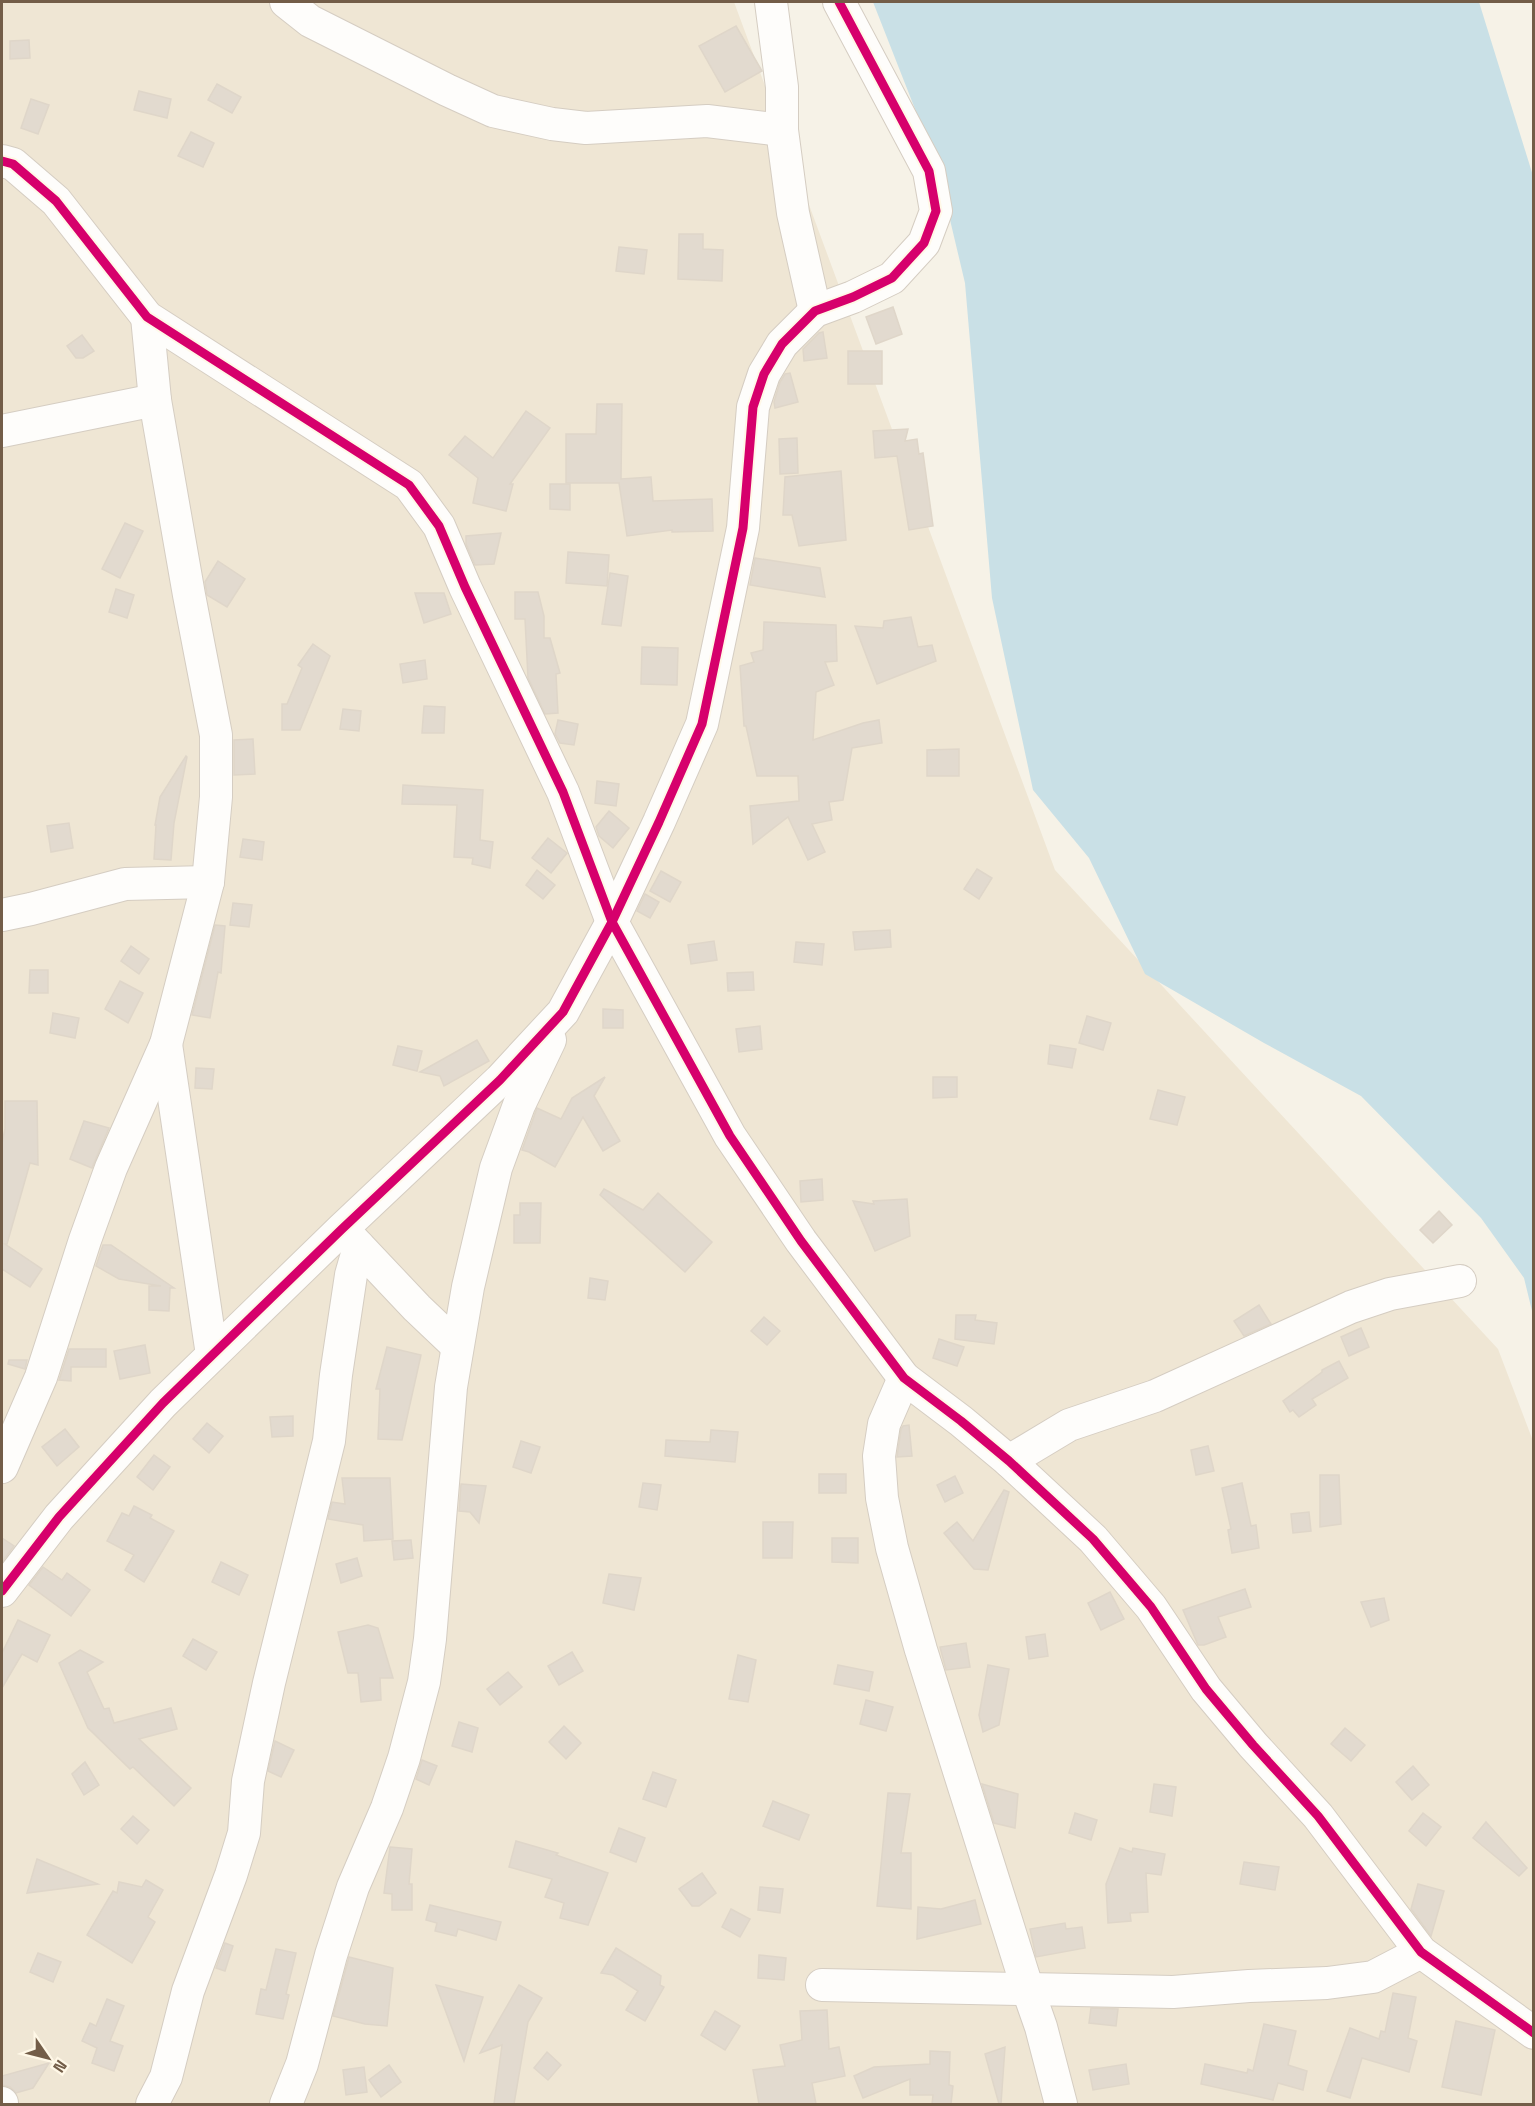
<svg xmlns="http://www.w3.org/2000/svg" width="1535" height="2106" font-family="'Space Grotesk',sans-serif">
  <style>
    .residential { fill: #efe6d4 }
    .water { fill: #c9e0e6 }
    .building { fill: #e2dacf; stroke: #dfd6c9; stroke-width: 1.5 }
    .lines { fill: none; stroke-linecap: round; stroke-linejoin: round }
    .minor-casing { stroke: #d5cdc2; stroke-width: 34 }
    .minor { stroke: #fefdfb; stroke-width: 32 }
    .cycleway-casing { stroke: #fff8e7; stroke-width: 13 }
    .cycleway { stroke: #d6006c; stroke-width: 9 }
  </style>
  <rect width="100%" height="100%" fill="#f6f2e7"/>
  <polygon class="residential" points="2,2 734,2 1055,870 1498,1349 1533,1441 1533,2104 2,2104"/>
  <polygon class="water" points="873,2 1479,2 1534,179 1533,1315 1524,1278 1481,1218 1361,1096 1264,1043 1145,974 1089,858 1033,790 992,598 965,283 937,165"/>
  <g class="building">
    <polygon points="736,26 762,71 725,92 699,46"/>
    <polygon points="29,40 30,58 10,59 10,41"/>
    <polygon points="217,84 241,97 232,113 208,100"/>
    <polygon points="139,91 171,99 167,118 134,110"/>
    <polygon points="31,99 49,105 38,134 21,128"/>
    <polygon points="191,132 214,143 203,167 178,156"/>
    <polygon points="679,234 703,234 703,249 723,250 722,281 678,279"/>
    <polygon points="619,247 647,250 644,274 616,271"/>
    <polygon points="893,307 902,334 876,344 866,317"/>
    <polygon points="823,332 827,358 804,361 803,349 819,333"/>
    <polygon points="82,335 94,351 83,358 76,358 67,346"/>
    <rect x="848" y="351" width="34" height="33"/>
    <polygon points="790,373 798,402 775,408 774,402 780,382 785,374"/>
    <polygon points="597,404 622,404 621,479 651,477 653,501 712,499 713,531 672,532 672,530 627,536 619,483 566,483 566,434 596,434"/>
    <polygon points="526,411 550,428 510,484 513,484 506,511 473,503 478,478 449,455 465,436 493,458"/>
    <polygon points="908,429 905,441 917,439 919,454 923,453 933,526 909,530 897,456 875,458 873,431"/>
    <polygon points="797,438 798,473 780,474 779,439"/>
    <polygon points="841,471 846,540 799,546 792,515 783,515 785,477"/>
    <polygon points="550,484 570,484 570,510 550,509"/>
    <polygon points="125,523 143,531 120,578 102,569"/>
    <polygon points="501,533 494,564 475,565 466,544 466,536"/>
    <polygon points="568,552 609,555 607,586 566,583"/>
    <polygon points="755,558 820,568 825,597 750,585"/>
    <polygon points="218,561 245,579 227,607 207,595 205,582"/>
    <polygon points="610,573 628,576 621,626 602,624"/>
    <polygon points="116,589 134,595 127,618 109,612"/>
    <polygon points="515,592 538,592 544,616 544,638 550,638 560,673 556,674 558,713 545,714 528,678 525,619 515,619"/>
    <polygon points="415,593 444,593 451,614 424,623"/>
    <polygon points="911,617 918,647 932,645 936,661 877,684 855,626 883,628 884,621"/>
    <polygon points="764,622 836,625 837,661 825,662 834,685 816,692 813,740 863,723 879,720 882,743 852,748 843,800 829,802 832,820 812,824 825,852 808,860 788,817 753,844 750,806 799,801 798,776 757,776 746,726 744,726 740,666 754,662 751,653 763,650"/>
    <polygon points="313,644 330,656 300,730 282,730 282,704 287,704 302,668 298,665"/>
    <polygon points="642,647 678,648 677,685 641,684"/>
    <polygon points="425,660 427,679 403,683 400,664"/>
    <polygon points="424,706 445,707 444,733 422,733"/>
    <polygon points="343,709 361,711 359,731 340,729"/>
    <polygon points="558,720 578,724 574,745 560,743 555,734"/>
    <polygon points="253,739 255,774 234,775 234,740"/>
    <polygon points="959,749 959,776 927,776 927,750"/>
    <polygon points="186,756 187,757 174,823 171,860 154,859 156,825 155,825 160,797"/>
    <polygon points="597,781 619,784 616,806 595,803"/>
    <polygon points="403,785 483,790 480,840 493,842 490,868 472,864 473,858 454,857 457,805 402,804"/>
    <polygon points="609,811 629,828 613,848 599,836 596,827"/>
    <polygon points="69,823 73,848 51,852 47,826"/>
    <polygon points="548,838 567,853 551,873 532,858"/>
    <polygon points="243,839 264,842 262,860 240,857"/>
    <polygon points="977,869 992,878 979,899 964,889"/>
    <polygon points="537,870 555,885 543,899 526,885"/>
    <polygon points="661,871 681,882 670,902 650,891"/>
    <polygon points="645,894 659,902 650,918 637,911"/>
    <polygon points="233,903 252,905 249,927 230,925"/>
    <polygon points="215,925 225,926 221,973 218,972 210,1018 192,1015"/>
    <polygon points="890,930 891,947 855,950 853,932"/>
    <polygon points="714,941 717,960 691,964 688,945"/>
    <polygon points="796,942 824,944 822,965 794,962"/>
    <polygon points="131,946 149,959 139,974 121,961"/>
    <polygon points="30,970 48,970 48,993 29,993"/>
    <polygon points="753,972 754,990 728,991 727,973"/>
    <polygon points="120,981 143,993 128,1023 105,1009"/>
    <polygon points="603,1009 623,1010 623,1028 603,1028"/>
    <polygon points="53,1013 79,1018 75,1038 50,1033"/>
    <polygon points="1087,1016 1111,1023 1103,1050 1079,1043"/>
    <polygon points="760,1026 762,1049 739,1052 736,1029"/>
    <polygon points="477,1040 489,1061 444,1086 440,1076 420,1072"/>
    <polygon points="1050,1045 1076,1049 1072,1068 1048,1064"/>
    <polygon points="398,1046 422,1051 417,1071 393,1065"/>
    <polygon points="196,1068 214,1069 212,1089 195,1088"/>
    <polygon points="605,1077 594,1096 620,1141 603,1151 583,1117 555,1167 529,1152 522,1150 537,1108 561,1119 572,1098"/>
    <polygon points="933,1077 957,1077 957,1097 933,1098"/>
    <polygon points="1158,1090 1185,1097 1177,1125 1150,1119"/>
    <polygon points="5,1101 37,1101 38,1165 30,1163 7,1244 5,1244 42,1269 30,1287 2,1269 2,1143 5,1129"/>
    <polygon points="84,1121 109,1128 92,1168 70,1159"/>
    <polygon points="822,1179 823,1200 801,1202 800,1181"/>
    <polygon points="604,1189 643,1210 658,1193 712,1242 685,1272 600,1195"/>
    <polygon points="907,1199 910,1236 875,1251 853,1201 874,1204 873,1201"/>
    <polygon points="520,1203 541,1203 540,1243 514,1243 514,1215 520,1215"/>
    <polygon points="1439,1211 1452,1225 1433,1243 1420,1230"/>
    <polygon points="103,1245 111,1245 174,1288 170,1288 169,1311 149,1310 149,1286 161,1286 119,1279 96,1266"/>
    <polygon points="590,1278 608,1281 605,1300 588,1298"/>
    <polygon points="1259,1305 1271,1324 1244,1336 1234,1321"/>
    <polygon points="956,1315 976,1315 975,1320 997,1323 994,1344 955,1339"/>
    <polygon points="764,1317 780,1331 767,1345 751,1331"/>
    <polygon points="1361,1328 1369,1347 1349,1356 1341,1337"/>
    <polygon points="939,1339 964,1347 957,1366 933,1358"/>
    <polygon points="145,1345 150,1373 120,1379 114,1351"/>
    <polygon points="387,1347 421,1355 402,1440 378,1439 380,1389 376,1389"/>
    <polygon points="69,1349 106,1349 106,1367 71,1367 71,1381 59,1380"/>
    <polygon points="9,1360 27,1360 25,1369 8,1364"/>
    <polygon points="1339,1361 1348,1378 1312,1399 1316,1405 1299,1417 1293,1410 1290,1412 1283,1401 1322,1372 1322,1370"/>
    <polygon points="293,1416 293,1436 272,1437 270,1417"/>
    <polygon points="207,1423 223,1436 209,1453 193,1439"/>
    <polygon points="909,1425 912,1456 897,1457 901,1429 903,1426"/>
    <polygon points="65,1429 79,1447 57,1466 42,1447"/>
    <polygon points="711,1430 738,1432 735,1462 665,1456 666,1440 710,1442"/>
    <polygon points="521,1441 540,1447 531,1473 513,1467"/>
    <polygon points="1208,1446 1214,1471 1196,1475 1191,1450"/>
    <polygon points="154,1455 170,1467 153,1490 137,1477"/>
    <rect x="819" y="1474" width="27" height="19"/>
    <polygon points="1320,1475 1339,1475 1341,1524 1320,1527"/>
    <polygon points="955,1476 963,1493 945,1502 937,1485"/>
    <polygon points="342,1478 390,1478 393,1539 364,1541 363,1525 328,1519 332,1502 345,1504"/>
    <polygon points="643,1483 661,1485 657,1510 639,1507"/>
    <polygon points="1242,1483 1251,1526 1256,1525 1259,1548 1232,1553 1228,1530 1231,1529 1222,1488"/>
    <polygon points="461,1484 486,1486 479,1523 470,1512 459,1511"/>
    <polygon points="1004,1490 1009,1492 988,1570 974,1569 944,1533 957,1522 973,1541"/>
    <polygon points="134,1506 152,1515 150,1518 174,1531 144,1582 125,1570 134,1555 107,1541 122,1513 129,1516"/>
    <polygon points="1309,1512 1311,1531 1293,1533 1291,1514"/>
    <polygon points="763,1522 793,1522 792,1558 763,1558"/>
    <polygon points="2,1538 14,1546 2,1562"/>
    <polygon points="832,1538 858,1538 858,1563 832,1562"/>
    <polygon points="411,1540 413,1558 394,1560 392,1541"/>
    <polygon points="357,1558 362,1576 341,1583 336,1564"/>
    <polygon points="221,1562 248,1575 239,1595 212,1582"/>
    <polygon points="43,1567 62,1580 67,1573 90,1590 71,1616 29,1585"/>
    <polygon points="609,1574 641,1578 634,1610 603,1603"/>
    <polygon points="1245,1589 1251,1607 1218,1617 1226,1637 1204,1645 1198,1645 1183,1610"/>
    <polygon points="1110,1592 1124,1619 1101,1630 1088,1603"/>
    <polygon points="1384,1598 1389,1620 1371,1627 1361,1602"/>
    <polygon points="18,1620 50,1635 37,1662 22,1654 2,1688 2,1653"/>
    <polygon points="368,1625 378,1628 393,1678 380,1678 381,1700 361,1702 358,1673 348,1673 338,1632"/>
    <polygon points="1045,1634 1048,1656 1029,1659 1026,1637"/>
    <polygon points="193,1639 217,1652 206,1670 183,1656"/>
    <polygon points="966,1643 970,1667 946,1670 940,1647"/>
    <polygon points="80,1650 103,1662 87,1672 104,1709 109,1708 114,1723 171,1708 177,1729 139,1739 191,1788 174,1806 133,1767 130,1769 88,1728 59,1663"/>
    <polygon points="572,1652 583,1671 559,1685 548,1666"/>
    <polygon points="738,1655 756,1660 748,1702 729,1699"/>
    <polygon points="838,1665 873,1672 869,1691 834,1684"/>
    <polygon points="988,1665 1009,1669 999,1725 983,1732 979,1715"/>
    <polygon points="508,1672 522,1687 500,1705 487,1689"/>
    <polygon points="866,1700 893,1707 886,1731 860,1724"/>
    <polygon points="459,1722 478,1728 472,1752 452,1746"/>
    <polygon points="564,1726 581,1743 566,1759 549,1742"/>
    <polygon points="1345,1728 1365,1745 1351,1761 1331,1744"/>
    <polygon points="275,1741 294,1750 281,1777 268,1771"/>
    <polygon points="422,1760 437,1766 429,1785 416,1779"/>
    <polygon points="85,1762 99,1785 84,1795 72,1774"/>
    <polygon points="1413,1766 1429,1785 1412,1800 1396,1782"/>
    <polygon points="653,1772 676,1780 666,1807 643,1799"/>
    <polygon points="982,1784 1018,1794 1015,1828 994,1823"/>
    <polygon points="1154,1784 1176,1787 1172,1816 1150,1812"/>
    <polygon points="888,1793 910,1794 901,1853 911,1853 911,1909 877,1906"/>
    <polygon points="773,1801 809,1815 799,1840 763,1826"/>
    <polygon points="1075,1813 1097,1820 1091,1840 1069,1833"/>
    <polygon points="1423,1813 1441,1827 1426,1846 1409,1831"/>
    <polygon points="133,1816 149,1830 137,1844 121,1829"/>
    <polygon points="1486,1822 1527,1868 1519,1876 1473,1838"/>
    <polygon points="619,1828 645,1838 636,1862 610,1852"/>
    <polygon points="516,1841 558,1853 556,1855 608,1873 588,1925 560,1918 564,1903 545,1897 552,1879 509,1867"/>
    <polygon points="390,1847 412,1849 409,1884 412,1884 412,1910 392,1910 392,1894 384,1893"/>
    <polygon points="1120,1848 1132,1852 1133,1848 1165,1854 1161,1875 1146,1873 1148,1912 1130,1913 1131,1921 1108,1923 1106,1884"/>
    <polygon points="37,1859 98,1884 27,1893"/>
    <polygon points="1244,1862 1279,1867 1275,1890 1240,1884"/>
    <polygon points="702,1873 716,1893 699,1906 692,1906 679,1889"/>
    <polygon points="146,1880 163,1890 148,1917 155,1922 132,1963 87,1935 113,1891 117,1893 119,1882 142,1887"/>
    <polygon points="1418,1884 1444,1891 1431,1936 1411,1909"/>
    <polygon points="760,1887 783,1889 780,1913 758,1910"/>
    <polygon points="975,1900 981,1924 917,1939 918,1907 941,1909"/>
    <polygon points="430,1905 501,1922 496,1940 458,1929 456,1936 435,1931 437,1923 426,1920"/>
    <polygon points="731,1909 750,1919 740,1937 722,1927"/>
    <polygon points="1065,1923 1066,1929 1082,1927 1085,1948 1036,1957 1030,1929"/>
    <polygon points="225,1943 233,1946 225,1971 216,1968"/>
    <polygon points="616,1948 661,1976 660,1985 664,1987 645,2021 626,2010 638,1991 613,1975 601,1973"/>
    <polygon points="276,1949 296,1953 286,1994 289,1995 283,2019 256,2014 261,1989 266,1990"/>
    <polygon points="38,1953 61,1962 53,1982 30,1972"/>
    <polygon points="759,1955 786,1958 784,1980 758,1978"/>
    <polygon points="349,1957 393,1968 387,2026 365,2024 333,2016"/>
    <polygon points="436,1985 483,1997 464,2061"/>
    <polygon points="519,1985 542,1998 528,2022 514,2104 494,2104 502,2045 480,2053"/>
    <polygon points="1393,1993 1416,1997 1408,2038 1417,2041 1409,2072 1362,2058 1350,2098 1327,2091 1350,2028 1379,2039 1381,2031 1385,2032"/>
    <polygon points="107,1999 124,2006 110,2041 123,2046 114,2071 92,2063 97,2048 82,2041 90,2023 96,2026"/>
    <polygon points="1091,2008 1118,2009 1116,2026 1089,2023"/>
    <polygon points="827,2010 829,2049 839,2047 845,2076 812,2083 816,2104 759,2104 753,2070 785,2066 780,2045 802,2040 800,2011"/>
    <polygon points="715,2011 740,2026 725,2050 701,2035"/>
    <polygon points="1456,2021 1495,2030 1481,2095 1442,2087"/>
    <polygon points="1264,2024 1296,2031 1288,2065 1307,2071 1303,2090 1278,2083 1273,2100 1201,2084 1205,2064 1247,2073 1248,2069 1253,2071"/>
    <polygon points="1005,2047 1001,2104 999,2104 985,2054"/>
    <polygon points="930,2051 950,2052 949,2085 953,2086 951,2104 932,2104 933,2095 910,2095 910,2079 863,2098 854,2076 874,2067 930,2064"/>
    <polygon points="547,2052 561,2065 548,2080 534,2068"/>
    <polygon points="49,2063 33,2088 16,2093 10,2087 2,2085 2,2076"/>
    <polygon points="1126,2064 1129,2084 1093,2090 1089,2070"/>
    <polygon points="389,2065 401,2082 381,2097 369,2080"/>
    <polygon points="364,2067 367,2092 346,2095 343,2070"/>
  </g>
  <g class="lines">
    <g class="minor-casing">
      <g id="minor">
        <polyline points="286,2 310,21 447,90 493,111 552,124 586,128 707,121 782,130"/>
        <polyline points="771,2 782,87 782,130 793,213 815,311"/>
        <polyline points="2,161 13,164 56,201 147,317 409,485 439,526 465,587 563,792 612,922 730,1136 801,1241 904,1378 961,1421 1009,1461 1093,1539 1151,1607 1206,1689 1253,1745 1318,1816 1421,1952 1534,2033"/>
        <polyline points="2,431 155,400"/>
        <polyline points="2,915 31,909 125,884 208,882"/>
        <polyline points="166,1044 212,1355"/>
        <polyline points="348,1235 417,1308 457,1346"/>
        <polyline points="904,1378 884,1424 879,1456 882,1498 892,1548 921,1650 1028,1990 1041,2027 1061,2104"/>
        <polyline points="1009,1461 1069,1425 1155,1396 1351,1307 1390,1294 1460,1281"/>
        <polyline points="2,1467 41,1377 85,1240 111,1168 166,1044 208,882 216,797 216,735 189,595 155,400 147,317"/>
        <polyline points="2,1591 59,1517 163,1403 342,1229 500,1080 563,1012 612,922 659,822 702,724 743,528 753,407 764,374 782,344 815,311 853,297 892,278 924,243 936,211 929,171 839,2"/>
        <polyline points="822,1985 1173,1992 1249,1986 1327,1983 1373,1977 1421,1952"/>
        <polyline points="2,2103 2,2104"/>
        <polyline points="152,2104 166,2077 188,1991 231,1875 244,1833 248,1781 269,1683 329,1441 336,1375 351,1275 359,1247"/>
        <polyline points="286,2104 302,2064 331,1955 353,1887 387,1808 404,1758 424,1682 430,1639 451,1387 468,1287 496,1168 519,1105 550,1040"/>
      </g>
    </g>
    <use href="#minor" class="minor"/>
    <g class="cycleway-casing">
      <g id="cycleway">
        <polyline points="2,161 13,164 56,201 147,317 409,485 439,526 465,587 563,792 612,922 730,1136 801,1241 904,1378 961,1421 1009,1461 1093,1539 1151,1607 1206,1689 1253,1745 1318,1816 1421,1952 1534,2033"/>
        <polyline points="2,1591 59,1517 163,1403 342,1229 500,1080 563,1012 612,922 659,822 702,724 743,528 753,407 764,374 782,344 815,311 853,297 892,278 924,243 936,211 929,171 839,2"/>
      </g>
    </g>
    <use href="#cycleway" class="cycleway"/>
  </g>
  <rect width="1535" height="2106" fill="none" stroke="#735d48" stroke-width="6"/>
  <g transform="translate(48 2058) rotate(125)" stroke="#fff8e7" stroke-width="4.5" paint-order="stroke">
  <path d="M0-4.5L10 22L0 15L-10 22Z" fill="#735d48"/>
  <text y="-9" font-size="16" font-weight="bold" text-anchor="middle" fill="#735d48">N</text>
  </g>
</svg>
